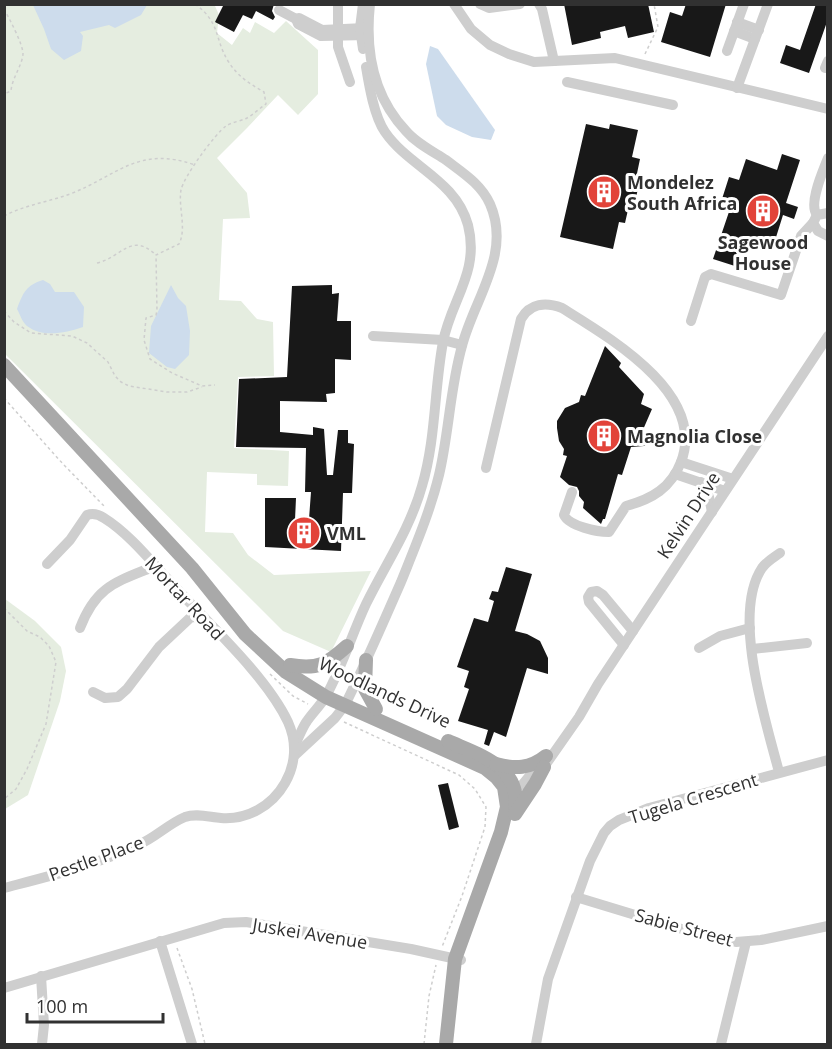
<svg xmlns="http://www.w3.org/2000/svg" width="832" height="1049" font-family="'Open Sans',sans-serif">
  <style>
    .green { fill: #e5ede0 }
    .water { fill: #cddcec }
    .building { fill: #181818 }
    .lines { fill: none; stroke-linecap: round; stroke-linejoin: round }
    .path { stroke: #cecece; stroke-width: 1.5; stroke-dasharray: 3 3; stroke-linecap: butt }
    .minor { stroke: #cecece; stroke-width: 10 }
    .major { stroke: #a9a9a9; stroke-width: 14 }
    .labels { text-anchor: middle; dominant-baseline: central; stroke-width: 6; stroke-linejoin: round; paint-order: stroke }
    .poi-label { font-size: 18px; font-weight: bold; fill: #313131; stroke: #fff; text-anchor: start }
    .street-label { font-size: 18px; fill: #313131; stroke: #fff }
  </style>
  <rect width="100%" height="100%" fill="#fff"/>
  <g class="green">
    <polygon points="4,5 212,5 215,6 219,15 217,33 232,45 243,28 250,33 255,22 274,33 286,21 318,50 318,94 298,115 278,95 247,128 217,158 247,193 250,218 223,219 219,300 241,301 257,319 273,322 274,376 238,377 234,448 289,451 288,486 257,485 257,474 207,472 205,532 233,533 248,555 274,575 371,571 331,652 283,631 5,354"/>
    <polygon points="5,599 35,621 61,647 66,671 60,701 28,795 5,809"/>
  </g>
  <g class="water">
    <polygon points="33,5 147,5 141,15 115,28 109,25 80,32 83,36 81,51 64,60 51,49 44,29"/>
    <polygon points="430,46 438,49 495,130 491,140 472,137 446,125 437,116 426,64"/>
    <path d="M43,280l7,4 5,8h19l10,15 -1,20c-18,6 -40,11 -56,-1 -5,-4 -7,-12 -10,-17 6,-16 9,-24 26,-29z"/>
    <polygon points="171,285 178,298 186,306 190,331 189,355 175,369 167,367 149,353 151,326"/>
  </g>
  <g class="building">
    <polygon points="224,4 274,4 272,11 275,17 273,20 256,11 252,19 243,15 234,32 215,22"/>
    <polygon points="564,4 648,4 654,32 628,38 625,26 600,32 601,38 572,45"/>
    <polygon points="686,4 726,4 710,57 661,42 670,12 682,16"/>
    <polygon points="816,4 828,4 828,19 809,73 780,63 786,45 800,50"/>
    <polygon points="586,124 609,129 610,124 638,130 632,157 640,159 635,183 639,184 635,202 630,201 625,223 619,222 613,249 560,237"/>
    <polygon points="782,154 800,160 786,203 798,207 794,219 783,215 772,250 746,242 738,267 713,259 732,203 722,199 729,177 739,180 746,159 777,170"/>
    <polygon points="332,285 332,294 339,293 337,321 351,321 351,360 335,359 335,393 326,394 327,402 280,401 280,432 313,435 313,427 324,429 327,475 333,475 338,430 348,430 348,443 354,444 352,493 343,493 341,551 265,547 265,498 296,498 295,520 309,519 311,492 305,492 306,448 236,447 239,379 287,377 292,286"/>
    <polygon points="605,346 621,363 619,367 644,394 641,404 652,409 642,432 656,438 644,446 631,447 622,475 618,474 605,519 603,519 601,524 583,508 584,502 579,496 579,491 577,487 569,485 560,477 567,456 563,455 564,449 559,441 557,428 557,421 565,408 579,402 581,395 585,396"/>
    <polygon points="506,567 532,574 515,631 527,634 540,641 548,658 548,674 527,668 506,737 494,732 489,746 484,744 488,730 458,721 469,689 464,687 469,671 457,667 474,618 488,622 494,601 489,599 492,591 498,592"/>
    <polygon points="448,783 459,827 449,830 438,785"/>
  </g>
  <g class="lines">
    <g class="path">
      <path d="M195,4c26,19 19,34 33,57 9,15 22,23 36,31l2,12c-6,4 -12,10 -19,14 -6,3 -15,4 -21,8 -11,8 -42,50 -45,64 -3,17 6,38 -2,54l-23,11 1,56 -1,4 -10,3 -2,22 6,19 22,14 30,13 13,-1"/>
      <path d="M4,9c5,9 19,35 19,45 -1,12 -11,24 -12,37l-7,3"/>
      <polyline points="645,54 658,27 654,4"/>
      <path d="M4,216c21,-11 44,-14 66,-22 47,-18 68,-49 125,-29"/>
      <path d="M97,263c24,-5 33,-31 58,-9"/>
      <polyline points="4,311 14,322 31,333 72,336 87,343 108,362 115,376 121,382 129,386 167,392 187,392 202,387"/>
      <polyline points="4,398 63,464 104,506"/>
      <polyline points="4,608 27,631 40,637 49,646 56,662 46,724 27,769 16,789 4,799"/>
      <polyline points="270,674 293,696 308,704"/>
      <polyline points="344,722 459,775 475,789 486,807 485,827 462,896 442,947"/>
      <polyline points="177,948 192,989 205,1044"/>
      <polyline points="424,1044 429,996 436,965"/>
    </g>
    <g class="minor">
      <polyline points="338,4 338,47 350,82"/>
      <polyline points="454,4 471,29 490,45 509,54 534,62 615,58 828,109"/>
      <polyline points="480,4 489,8 520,4"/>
      <polyline points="539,4 542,9 554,61"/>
      <polyline points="279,10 296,19"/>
      <polyline points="737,22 759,30"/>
      <polyline points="365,28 322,30 299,18 296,19 298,24 321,36 367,35"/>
      <polyline points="734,31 755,39"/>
      <polyline points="363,49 360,28 363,4"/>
      <polyline points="727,51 744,4"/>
      <polyline points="825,68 828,61"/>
      <polyline points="567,82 673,105"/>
      <polyline points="737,88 768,4"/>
      <polyline points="828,213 817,215 813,223 818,231 828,236"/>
      <path d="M817,215c-9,-11 6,-44 11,-57"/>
      <polyline points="691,321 705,277 711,274 781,295 801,236 813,223"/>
      <polyline points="373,336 443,340 462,345"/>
      <polyline points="681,462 733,479"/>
      <path d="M486,468l35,-149c9,-16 25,-17 41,-11 48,30 145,86 119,154 -10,26 -29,37 -55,44l-17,26c-12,0 -40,-6 -45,-17l8,-23"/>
      <polyline points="675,474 725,491"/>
      <polyline points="701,482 709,497 712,512"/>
      <path d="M80,628c16,-42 36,-46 75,-62"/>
      <polyline points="624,645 589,602 588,597 591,592 597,591 603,595 633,631"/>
      <polyline points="699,648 720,636 750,628"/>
      <polyline points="752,649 807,643"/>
      <polyline points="93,692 105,698 118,697 127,689 159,647 191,617 204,618"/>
      <path d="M295,745c4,-8 7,-17 12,-24 6,-9 14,-16 19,-25 16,-29 26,-62 40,-92 19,-39 44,-75 56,-118 14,-47 12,-96 21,-144 8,-42 37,-70 25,-117 -12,-45 -59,-58 -83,-93 -11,-16 -16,-47 -19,-65"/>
      <path d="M294,756l41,-38 10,-13c20,-40 38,-82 56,-123 14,-35 29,-70 38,-107 10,-42 11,-87 23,-129 12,-47 50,-92 28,-142 -9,-20 -27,-31 -44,-44 -14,-9 -30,-17 -40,-29 -33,-35 -41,-81 -36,-127"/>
      <polyline points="544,767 579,717 598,684 828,336"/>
      <path d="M779,772c-13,-50 -48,-158 -17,-204 5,-7 11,-10 18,-15"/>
      <polyline points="509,792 523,784 541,762"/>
      <path d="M4,888c46,-12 92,-23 134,-43 17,-7 30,-21 47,-28 11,-4 24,0 36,1 26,2 51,-12 64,-35 11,-19 12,-41 3,-61 -21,-45 -78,-97 -113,-135 -21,-22 -45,-53 -71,-69 -6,-4 -11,-5 -17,-3l-17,25 -23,24"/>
      <polyline points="576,897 678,928 736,942 761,940 828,926"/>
      <polyline points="160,941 192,1044"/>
      <polyline points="41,976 44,1025 42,1044"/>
      <polyline points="4,988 224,923 246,922 411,949 461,960"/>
      <polyline points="536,1044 548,979 590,861 604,833 610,826 619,820 649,808 828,760"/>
      <polyline points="721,1044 746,942"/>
    </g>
    <g class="major">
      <polyline points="4,365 192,568 245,634 286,672 326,697 485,768 496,777 504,787 507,807 501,832 455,959 446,1044"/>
      <polyline points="366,660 365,689 376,709"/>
      <path d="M290,665c28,5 37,-1 57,-19"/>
      <path d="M448,741c34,15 75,26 67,72"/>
      <path d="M496,764c19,5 34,5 50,-8"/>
      <polyline points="515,814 535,784 544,767"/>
    </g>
  </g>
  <defs>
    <g id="building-disc" transform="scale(1.725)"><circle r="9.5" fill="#e24339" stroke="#fff"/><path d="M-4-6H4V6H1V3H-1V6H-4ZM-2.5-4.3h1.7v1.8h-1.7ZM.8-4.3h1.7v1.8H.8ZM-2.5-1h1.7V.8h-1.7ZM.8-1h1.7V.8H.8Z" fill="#fff"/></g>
  </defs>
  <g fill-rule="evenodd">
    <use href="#building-disc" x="604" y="192"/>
    <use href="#building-disc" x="763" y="211"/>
    <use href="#building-disc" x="604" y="436"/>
    <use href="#building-disc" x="304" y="533"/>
  </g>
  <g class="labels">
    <g class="poi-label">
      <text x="627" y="182">Mondelez<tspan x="627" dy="21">South Africa</tspan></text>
      <text x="763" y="242" text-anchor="middle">Sagewood<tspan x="763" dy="21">House</tspan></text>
      <text x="627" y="436">Magnolia Close</text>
      <text x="327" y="533">VML</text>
    </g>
    <g class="street-label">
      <text transform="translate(688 515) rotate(-57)">Kelvin Drive</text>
      <text transform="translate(185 598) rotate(47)">Mortar Road</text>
      <text transform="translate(385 692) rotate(25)">Woodlands Drive</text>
      <text transform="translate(693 798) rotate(-17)">Tugela Crescent</text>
      <text transform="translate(96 858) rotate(-20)">Pestle Place</text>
      <text transform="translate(684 927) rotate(15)">Sabie Street</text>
      <text transform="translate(310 933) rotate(9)">Juskei Avenue</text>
    </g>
  </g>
  <rect width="832" height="1049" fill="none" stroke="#313131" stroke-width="12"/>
  <path d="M27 1013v9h136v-9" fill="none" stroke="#313131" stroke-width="3"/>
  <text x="36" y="1013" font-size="18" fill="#313131" stroke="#ffffff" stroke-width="4.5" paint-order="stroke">100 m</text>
</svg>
